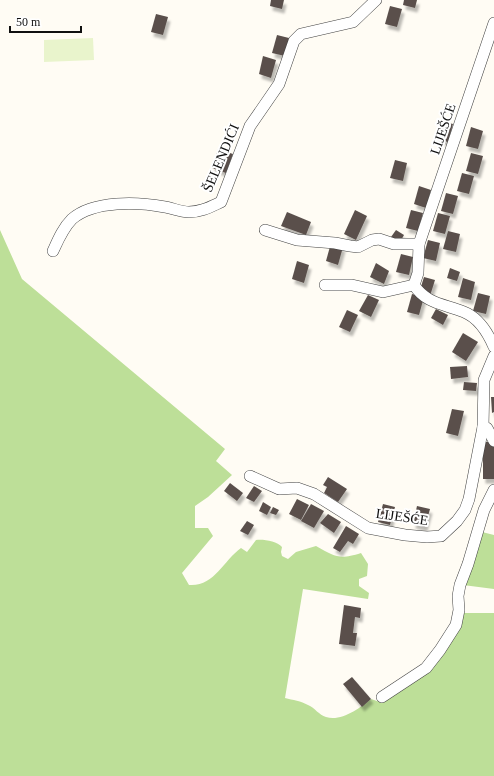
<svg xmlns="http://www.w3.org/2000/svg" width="494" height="776" font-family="Georgia,serif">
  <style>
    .forest { fill: #bddf98 }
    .pitch { fill: #e9f4cc }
    .building { fill: #5a504c; filter: url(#shadow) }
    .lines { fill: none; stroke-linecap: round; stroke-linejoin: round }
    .minor-casing { stroke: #434343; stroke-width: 12 }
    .minor { stroke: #fff; stroke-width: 11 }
    .labels { text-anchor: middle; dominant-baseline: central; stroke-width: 4; stroke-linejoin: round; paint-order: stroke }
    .street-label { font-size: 14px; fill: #101010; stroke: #fff }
  </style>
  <defs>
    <filter id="shadow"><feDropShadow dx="2.5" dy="4.5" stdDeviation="1" flood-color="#0004"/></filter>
  </defs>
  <rect width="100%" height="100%" fill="#fffcf4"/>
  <g class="forest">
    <path d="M0,230l22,49 203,170 -9,12 16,14 -24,22 -13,9v22h13l5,8 -31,37 7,12c25,2 34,-24 52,-37l6,4 9,-12c7,-1 21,1 26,7l-1,5 1,4 6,3 8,-7 20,-6c20,11 23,14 45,7l7,11 -1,12 -8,3v7l10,7 -1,6 -65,-10 -18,109c8,2 16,3 23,7 7,3 11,10 18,12 15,5 34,-9 45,-18l9,3 39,-27 14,-7 14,-24 14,-31h33v163h-494z"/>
    <polygon points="482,532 494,535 494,589 463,585"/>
  </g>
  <polygon class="pitch" points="93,38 94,60 44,62 44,40"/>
  <g class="building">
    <polygon points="271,0 284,0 282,9 270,6"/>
    <polygon points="404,0 417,0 415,8 403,5"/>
    <polygon points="390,6 402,9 397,27 385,24"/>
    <polygon points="156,14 168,17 163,35 151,32"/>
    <polygon points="277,35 289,38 285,56 272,53"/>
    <polygon points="263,56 276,60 271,78 259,74"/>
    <polygon points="440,121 453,124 448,142 436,139"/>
    <polygon points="471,127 483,131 478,149 466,146"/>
    <polygon points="218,149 233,154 226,173 212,168"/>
    <polygon points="471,153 483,156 478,174 466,171"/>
    <polygon points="395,160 407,163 403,181 390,178"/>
    <polygon points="462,173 474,176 469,194 457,191"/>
    <polygon points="419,186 431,190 426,208 414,204"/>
    <polygon points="446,193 458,196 453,214 441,211"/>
    <polygon points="355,210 367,216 356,240 344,234"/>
    <polygon points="411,210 423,213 418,231 406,228"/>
    <polygon points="287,212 311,222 306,235 281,226"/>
    <polygon points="438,213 450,216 445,234 433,231"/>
    <polygon points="396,230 404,235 400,242 391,237"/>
    <polygon points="448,231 460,234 456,252 443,249"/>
    <polygon points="428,240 440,243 436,261 423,258"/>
    <polygon points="331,243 343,247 338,265 326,261"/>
    <polygon points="401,254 413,257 409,275 396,272"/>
    <polygon points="297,261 309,265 304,283 292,279"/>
    <polygon points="376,263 389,271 384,284 370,277"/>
    <polygon points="450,268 460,272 457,281 447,278"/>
    <polygon points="424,277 435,280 430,296 420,290"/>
    <polygon points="463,278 475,282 471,300 458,297"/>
    <polygon points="478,293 490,296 486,314 473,311"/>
    <polygon points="412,294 424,297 419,315 407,312"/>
    <polygon points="368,295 379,300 371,317 359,311"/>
    <polygon points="436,309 448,315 443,325 431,318"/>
    <polygon points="347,310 358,315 350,332 339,327"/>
    <polygon points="463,333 478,342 466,361 452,352"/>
    <polygon points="467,366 468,377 451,379 450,367"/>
    <polygon points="464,382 477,383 476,391 463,390"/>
    <polygon points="491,397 494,397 494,412 492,413"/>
    <polygon points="452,409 464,411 458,436 446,433"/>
    <rect x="483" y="442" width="11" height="37"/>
    <polygon points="328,477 347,489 338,502 324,493 327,487 323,485"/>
    <polygon points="230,483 243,493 237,501 224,491"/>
    <polygon points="254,486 262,491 254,502 246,498"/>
    <polygon points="297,499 309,505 301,520 289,514"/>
    <polygon points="263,502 271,507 267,515 259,511"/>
    <polygon points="311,504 324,511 314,528 301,521"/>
    <polygon points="383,504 395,507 390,525 378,522"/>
    <polygon points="417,506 430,509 425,527 413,524"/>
    <polygon points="273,507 279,510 276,515 270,513"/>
    <polygon points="328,514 341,522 334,533 320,523"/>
    <polygon points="247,521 254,525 248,535 240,531"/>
    <polygon points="346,526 359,534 353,544 348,541 340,552 333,548"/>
    <polygon points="344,605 361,608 360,618 355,617 353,633 357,633 355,646 339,644"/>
    <polygon points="352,677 371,699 362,707 343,684"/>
  </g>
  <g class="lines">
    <g class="minor-casing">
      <g id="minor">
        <path d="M494,23l-75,221 -1,29 -4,12c12,19 31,19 50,27 15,6 24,21 30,35"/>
        <polyline points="265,230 297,240 335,243 350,246 358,247 372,240 379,239 394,244 419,244"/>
        <path d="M53,251c5,-11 10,-23 19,-32 22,-19 66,-17 93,-12 7,1 16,5 24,5 12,0 21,-5 32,-10l29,-76 29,-42 15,-43 7,-7 52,-12 23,-22"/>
        <polyline points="325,285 352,285 383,292 414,285"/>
        <polyline points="483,427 487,428 494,441"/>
        <polyline points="250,476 279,489 297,488 314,494 368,528 405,535 427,537 441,536 457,521 465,510 469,499 483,427 484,380 494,356"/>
        <polyline points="382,697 426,668 440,650 456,625 459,610 458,596 460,585 468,564 484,510 494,490"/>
      </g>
    </g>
    <use href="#minor" class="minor"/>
  </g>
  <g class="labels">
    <g class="street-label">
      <text transform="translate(443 129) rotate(-71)">LIJEŠĆE</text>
      <text transform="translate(221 158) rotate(-67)">ŠELENDIĆI</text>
      <text transform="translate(402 517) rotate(8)">LIJEŠĆE</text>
    </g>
  </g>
  <path d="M10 26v6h71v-6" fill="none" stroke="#101010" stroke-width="2"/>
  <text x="16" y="26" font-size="12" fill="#101010" stroke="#ffffff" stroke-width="3" paint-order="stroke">50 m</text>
</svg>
